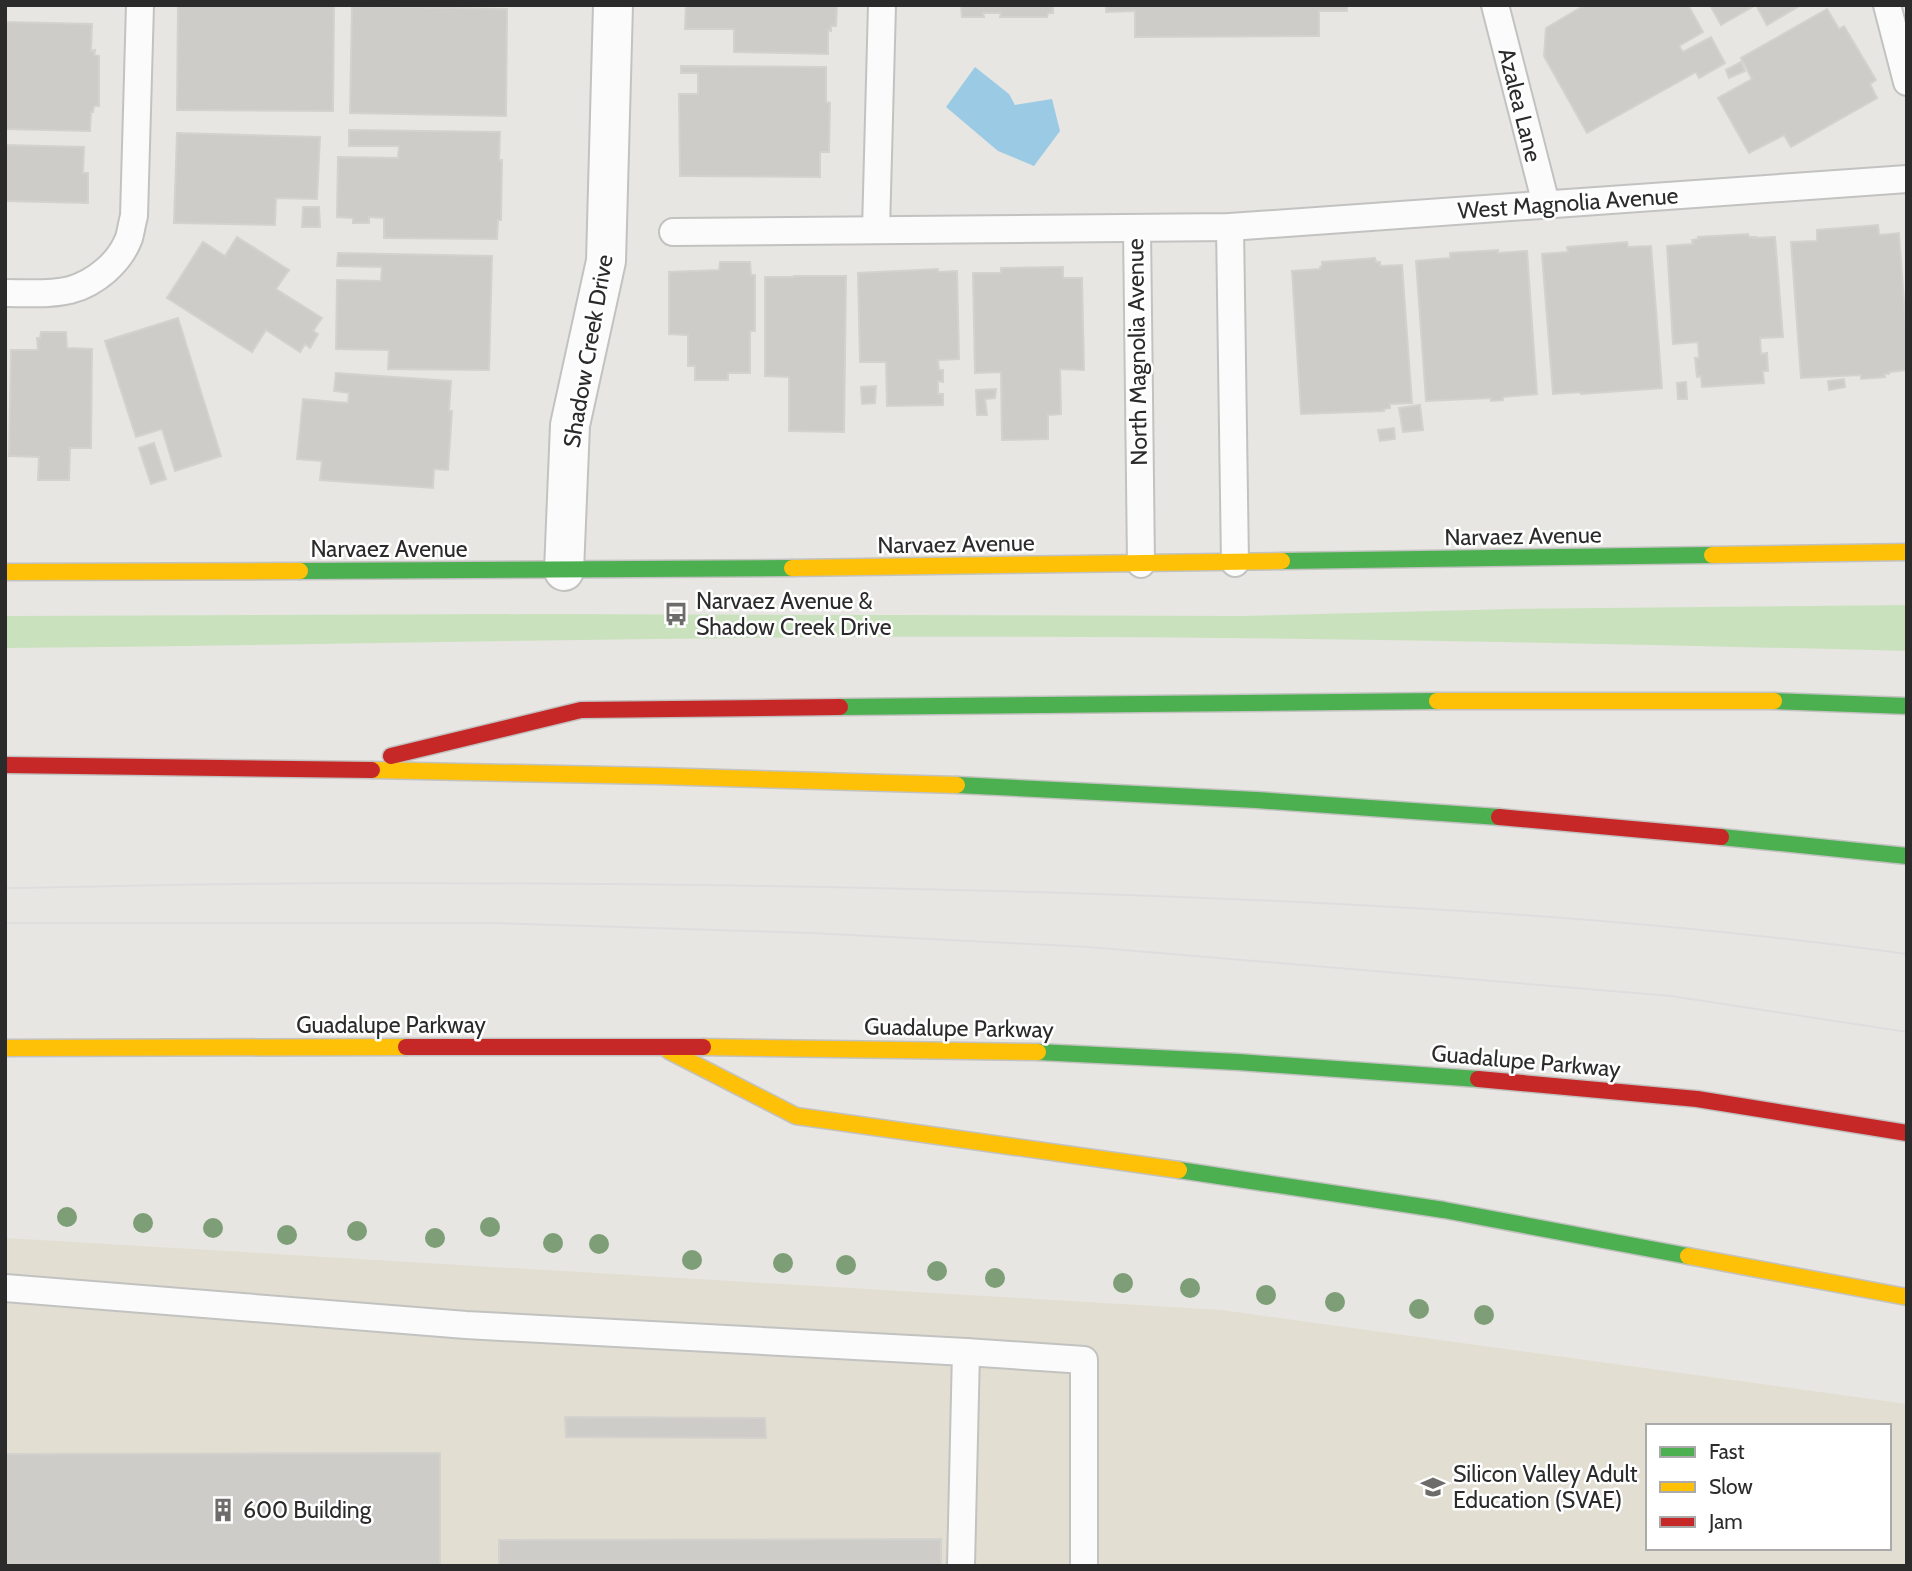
<svg xmlns="http://www.w3.org/2000/svg" width="1912" height="1571" font-family="Cabin,sans-serif">
  <style>
    .education { fill: #e2ded1; fill-rule: evenodd }
    .green { fill: #c9e2bd }
    .water { fill: #9bcbe4 }
    .building { fill: #cdccc9; stroke: #d3d2ce; stroke-width: 2 }
    .lines { fill: none; stroke-linecap: round; stroke-linejoin: round }
    .lane-casing { stroke: #c2c2c1; stroke-width: 30 }
    .street-casing { stroke: #c2c2c1; stroke-width: 42 }
    .fast-casing { stroke: #c2c2c1; stroke-width: 19 }
    .slow-casing { stroke: #c2c2c1; stroke-width: 19 }
    .jam-casing { stroke: #c2c2c1; stroke-width: 19 }
    .lane { stroke: #fcfbfb; stroke-width: 26 }
    .street { stroke: #fcfbfb; stroke-width: 38 }
    .fast { stroke: #4caf50; stroke-width: 16 }
    .slow { stroke: #ffc107; stroke-width: 16 }
    .jam { stroke: #c62828; stroke-width: 16 }
    .tram { stroke: #dededf; stroke-width: 2 }
    .tree { fill: #7e9e77 }
    .labels { text-anchor: middle; dominant-baseline: central; stroke-width: 5; stroke-linejoin: round; paint-order: stroke }
    .street-label { font-size: 23px; fill: #2b2b2b; stroke: #fff }
    .poi-label { font-size: 23px; fill: #2b2b2b; stroke: #fff; text-anchor: start }
  </style>
  <rect width="100%" height="100%" fill="#e8e6e2"/>
  <path class="education" d="M5,1238l1216,72 686,94v162h-1902zM1648,1426h241v122h-241z"/>
  <path class="green" d="M1907,605v46c-357,-9 -714,-16 -1070,-14 -278,2 -555,9 -832,11v-32l538,-2 700,2 268,-7z"/>
  <polygon class="water" points="975,67 1009,94 1015,105 1052,99 1060,131 1034,166 998,151 946,107"/>
  <g class="building">
    <polygon points="178,5 334,5 333,111 177,110"/>
    <polygon points="686,5 837,5 836,26 831,26 831,31 828,30 828,54 734,52 734,29 685,29"/>
    <polygon points="961,5 1053,5 1053,13 1048,13 1047,17 1000,17 1001,13 983,13 984,17 962,17"/>
    <polygon points="1106,5 1347,5 1347,11 1319,11 1319,36 1135,37 1135,11 1106,12"/>
    <polygon points="1585,5 1688,5 1703,32 1679,46 1683,52 1711,37 1725,63 1699,78 1696,72 1587,133 1544,56 1546,28"/>
    <polygon points="1710,5 1756,5 1721,25"/>
    <polygon points="1756,5 1801,5 1767,25"/>
    <polygon points="352,6 507,9 506,116 350,113"/>
    <polygon points="1827,9 1839,29 1844,26 1876,80 1870,84 1877,98 1791,147 1784,135 1749,153 1718,98 1752,79 1741,58"/>
    <polygon points="5,22 92,24 91,51 95,50 94,55 99,56 99,106 94,106 93,112 91,112 90,131 5,129"/>
    <polygon points="1741,62 1745,71 1729,78 1726,70"/>
    <polygon points="681,66 826,67 826,102 830,103 829,152 820,152 820,177 680,176 679,94 698,94 698,73 681,73"/>
    <polygon points="349,130 500,132 499,160 502,160 501,220 498,220 497,239 384,238 384,218 369,217 369,223 353,223 353,218 337,217 338,157 398,158 399,146 349,146"/>
    <polygon points="177,133 320,137 317,199 276,198 275,225 174,223"/>
    <polygon points="5,145 84,147 83,173 88,173 88,203 5,201"/>
    <polygon points="303,207 319,207 320,227 302,227"/>
    <polygon points="1878,225 1879,235 1899,233 1907,343 1907,370 1889,372 1889,374 1884,374 1885,377 1861,379 1861,375 1801,378 1791,242 1817,241 1817,230"/>
    <polygon points="1748,234 1749,237 1755,237 1754,238 1775,237 1783,337 1760,338 1761,354 1767,353 1768,371 1763,371 1764,383 1702,387 1701,376 1697,377 1695,358 1699,358 1698,342 1673,344 1667,246 1693,244 1692,240 1698,239 1698,237"/>
    <polygon points="237,237 289,270 276,289 322,318 313,331 318,334 310,348 305,344 300,352 266,330 252,352 167,298 203,242 225,256"/>
    <polygon points="1627,242 1628,247 1651,246 1662,388 1581,394 1581,392 1553,394 1542,254 1568,252 1567,247"/>
    <polygon points="1498,250 1498,253 1527,251 1537,394 1503,397 1503,400 1491,401 1491,398 1426,401 1416,261 1450,258 1450,253"/>
    <polygon points="338,253 492,256 489,370 388,369 389,350 336,349 337,280 381,281 382,267 337,266"/>
    <polygon points="1375,258 1376,262 1380,262 1380,266 1402,265 1412,403 1390,404 1390,408 1384,409 1384,411 1301,414 1292,271 1320,269 1320,267 1322,266 1322,262"/>
    <polygon points="720,262 750,262 751,275 755,275 755,331 750,331 750,373 728,373 728,380 695,380 695,366 688,366 688,335 669,334 669,272 719,270"/>
    <polygon points="1063,267 1063,278 1082,278 1084,370 1060,369 1061,414 1048,415 1048,439 1002,440 1001,372 975,373 973,273 1001,273 1001,268"/>
    <polygon points="938,269 938,272 957,271 959,359 938,360 939,370 943,370 943,382 938,381 938,394 943,394 943,405 887,406 886,362 860,362 858,273"/>
    <polygon points="794,276 846,276 844,432 789,431 789,377 765,376 765,277 794,277"/>
    <polygon points="178,318 221,456 175,471 162,429 136,437 105,341"/>
    <polygon points="41,332 66,332 67,348 92,349 91,448 70,448 69,480 38,480 39,457 9,456 11,350 38,350 37,338 40,338"/>
    <polygon points="336,373 451,381 449,411 452,411 448,470 434,469 433,488 320,480 322,461 297,459 303,399 348,403 349,393 334,391"/>
    <polygon points="1844,379 1845,387 1829,390 1828,381"/>
    <polygon points="1686,382 1687,399 1678,399 1677,383"/>
    <polygon points="876,386 875,403 862,404 861,387"/>
    <polygon points="996,389 995,398 985,399 987,415 977,415 976,390"/>
    <polygon points="1420,405 1423,430 1403,432 1399,408"/>
    <polygon points="1394,428 1395,439 1380,441 1378,430"/>
    <polygon points="154,443 166,479 151,484 139,448"/>
    <polygon points="565,1417 765,1418 766,1438 566,1437"/>
    <polygon points="440,1453 440,1566 5,1566 5,1454"/>
    <polygon points="941,1539 941,1566 499,1566 499,1540"/>
  </g>
  <g class="lines">
    <g class="lane-casing">
      <g id="lane">
        <polyline points="1495,5 1546,204"/>
        <polyline points="1887,5 1907,82"/>
        <polyline points="1230,227 1235,563"/>
        <polyline points="1137,229 1141,564"/>
        <polyline points="876,230 882,5"/>
        <polyline points="673,232 1230,227 1907,179"/>
        <path d="M5,293c21,0 45,2 65,-3 26,-7 50,-28 59,-52 2,-7 3,-15 5,-22l6,-211"/>
        <polyline points="5,1288 466,1325 966,1352 1084,1360 1084,1566"/>
        <polyline points="961,1566 966,1352"/>
      </g>
    </g>
    <g class="street-casing">
      <polyline id="street" points="564,571 570,425 606,261 613,5"/>
    </g>
    <g class="fast-casing">
      <g id="fast">
        <polyline points="1282,561 1712,555"/>
        <polyline points="300,571 792,568"/>
        <polyline points="1774,701 1907,706"/>
        <polyline points="840,707 1437,701"/>
        <polyline points="957,785 1256,800 1499,817"/>
        <polyline points="1721,837 1907,856"/>
        <polyline points="1038,1052 1238,1062 1478,1079"/>
        <polyline points="1179,1170 1444,1210 1688,1256"/>
      </g>
    </g>
    <g class="slow-casing">
      <g id="slow">
        <polyline points="1712,555 1907,552"/>
        <polyline points="792,568 1282,561"/>
        <polyline points="5,572 300,571"/>
        <polyline points="1437,701 1774,701"/>
        <polyline points="372,770 656,776 957,785"/>
        <polyline points="703,1047 1038,1052"/>
        <polyline points="5,1048 406,1047"/>
        <polyline points="669,1051 796,1116 1179,1170"/>
        <polyline points="1688,1256 1907,1297"/>
      </g>
    </g>
    <g class="jam-casing">
      <g id="jam">
        <polyline points="391,756 581,710 840,707"/>
        <polyline points="5,765 372,770"/>
        <polyline points="1499,817 1721,837"/>
        <polyline points="406,1047 703,1047"/>
        <polyline points="1478,1079 1697,1099 1907,1133"/>
      </g>
    </g>
    <use href="#lane" class="lane"/>
    <use href="#street" class="street"/>
    <use href="#fast" class="fast"/>
    <use href="#slow" class="slow"/>
    <use href="#jam" class="jam"/>
    <g class="tram">
      <path d="M5,888c121,-2 243,-5 364,-5 233,0 465,3 698,10 281,9 562,23 840,61"/>
      <polyline points="5,923 492,923 811,933 1088,947 1671,996 1907,1032"/>
    </g>
  </g>
  <g class="tree">
    <circle cx="67" cy="1217" r="10"/>
    <circle cx="143" cy="1223" r="10"/>
    <circle cx="490" cy="1227" r="10"/>
    <circle cx="213" cy="1228" r="10"/>
    <circle cx="357" cy="1231" r="10"/>
    <circle cx="287" cy="1235" r="10"/>
    <circle cx="435" cy="1238" r="10"/>
    <circle cx="553" cy="1243" r="10"/>
    <circle cx="599" cy="1244" r="10"/>
    <circle cx="692" cy="1260" r="10"/>
    <circle cx="783" cy="1263" r="10"/>
    <circle cx="846" cy="1265" r="10"/>
    <circle cx="937" cy="1271" r="10"/>
    <circle cx="995" cy="1278" r="10"/>
    <circle cx="1123" cy="1283" r="10"/>
    <circle cx="1190" cy="1288" r="10"/>
    <circle cx="1266" cy="1295" r="10"/>
    <circle cx="1335" cy="1302" r="10"/>
    <circle cx="1419" cy="1309" r="10"/>
    <circle cx="1484" cy="1315" r="10"/>
  </g>
  <defs>
    <g id="bus-bare" transform="scale(1.89)"><path d="M-5-6H5V4H4V6H2V4H-2V6H-4V4H-5ZM-3.5-4V0h7V-4ZM-3.5 1.2v1.5H-2V1.2ZM2 1.2v1.5H3.5V1.2Z" fill="#6d6c6b" stroke="#fff" stroke-width="2.5" paint-order="stroke"/></g>
    <g id="school-bare" transform="scale(1.89)"><path d="M0-5L7-2L0 1L-7-2ZM-4 1L0 2.5L4 1V4Q0 6-4 4Z" fill="#6d6c6b" stroke="#fff" stroke-width="2.5" paint-order="stroke"/></g>
    <g id="building-bare" transform="scale(1.89)"><path d="M-4-6H4V6H1V3H-1V6H-4ZM-2.5-4.3h1.7v1.8h-1.7ZM.8-4.3h1.7v1.8H.8ZM-2.5-1h1.7V.8h-1.7ZM.8-1h1.7V.8H.8Z" fill="#6d6c6b" stroke="#fff" stroke-width="2.5" paint-order="stroke"/></g>
  </defs>
  <g fill-rule="evenodd">
    <use href="#bus-bare" x="676" y="614"/>
    <use href="#school-bare" x="1433" y="1487"/>
    <use href="#building-bare" x="223" y="1510"/>
  </g>
  <g class="labels">
    <g class="street-label">
      <text transform="translate(1520 105) rotate(76)">Azalea Lane</text>
      <text transform="translate(1568 203) rotate(-4)">West Magnolia Avenue</text>
      <text transform="translate(588 351) rotate(-80)">Shadow Creek Drive</text>
      <text transform="translate(1137 352) rotate(-91)">North Magnolia Avenue</text>
      <text transform="translate(1523 536) rotate(-1)">Narvaez Avenue</text>
      <text transform="translate(956 544) rotate(-1)">Narvaez Avenue</text>
      <text x="389" y="549">Narvaez Avenue</text>
      <text x="391" y="1025">Guadalupe Parkway</text>
      <text transform="translate(959 1028) rotate(1)">Guadalupe Parkway</text>
      <text transform="translate(1526 1061) rotate(5)">Guadalupe Parkway</text>
    </g>
    <g class="poi-label">
      <text x="696" y="601">Narvaez Avenue &amp;<tspan x="696" dy="26">Shadow Creek Drive</tspan></text>
      <text x="1453" y="1474">Silicon Valley Adult<tspan x="1453" dy="26">Education (SVAE)</tspan></text>
      <text x="243" y="1510">600 Building</text>
    </g>
  </g>
  <rect width="1912" height="1571" fill="none" stroke="#2b2b2b" stroke-width="14"/>
  <rect x="1646" y="1424" width="245" height="126" fill="#ffffff" stroke="#aaaaaa" stroke-width="2"/>
  <rect x="1660" y="1447" width="35" height="10" fill="#4caf50" stroke="#aaaaaa" stroke-width="2"/>
  <text x="1709" y="1459" font-size="21" fill="#2b2b2b">Fast</text>
  <rect x="1660" y="1482" width="35" height="10" fill="#ffc107" stroke="#aaaaaa" stroke-width="2"/>
  <text x="1709" y="1494" font-size="21" fill="#2b2b2b">Slow</text>
  <rect x="1660" y="1517" width="35" height="10" fill="#c62828" stroke="#aaaaaa" stroke-width="2"/>
  <text x="1709" y="1529" font-size="21" fill="#2b2b2b">Jam</text>
</svg>
